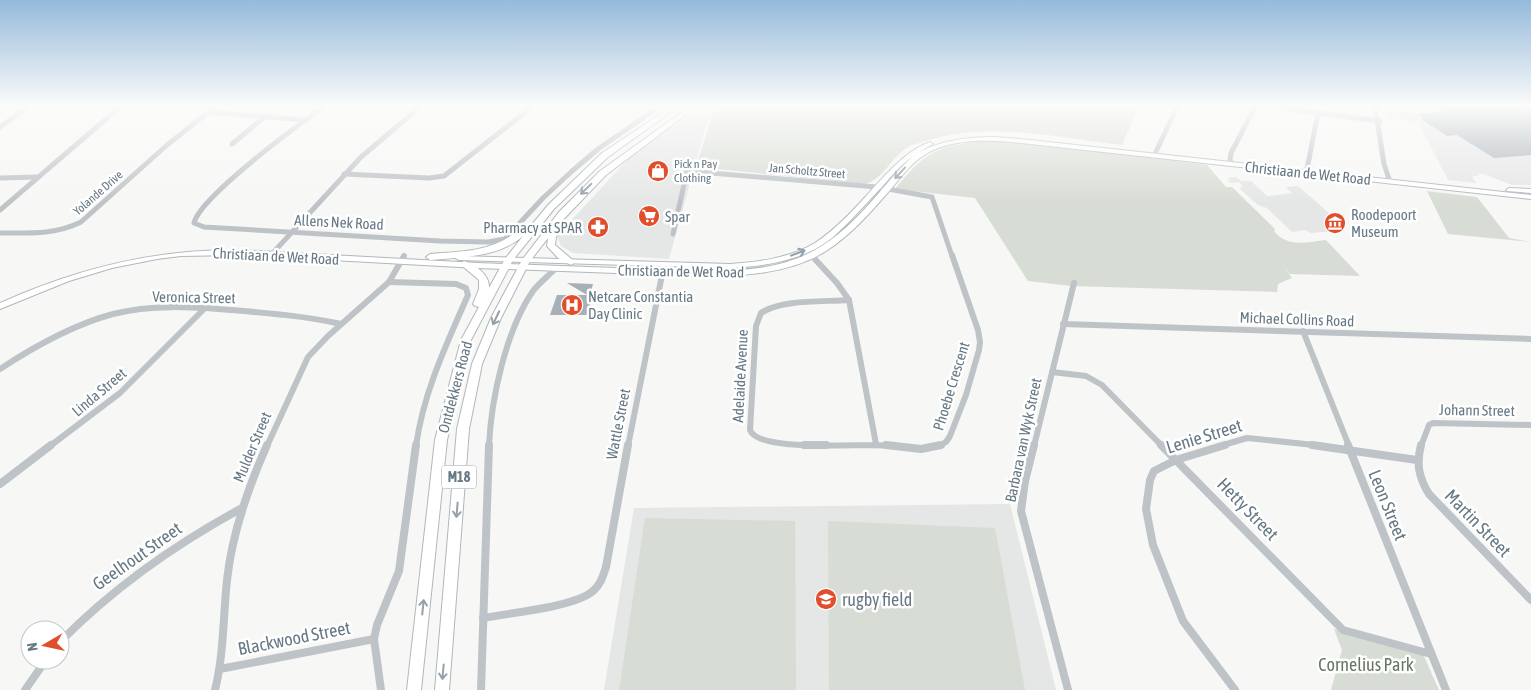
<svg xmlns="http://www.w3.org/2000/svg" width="1531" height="690" font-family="'Asap Condensed',sans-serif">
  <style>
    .built { fill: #e5e6e6 }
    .green { fill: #d7dcd4 }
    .building { fill: #a7b0b6 }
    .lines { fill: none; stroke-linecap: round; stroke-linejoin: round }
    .secondary-casing { stroke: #b1b7bb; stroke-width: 2 }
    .primary-casing { stroke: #b2b7bb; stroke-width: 2 }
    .street-far2 { stroke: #bec3c7; stroke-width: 5 }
    .street-far1 { stroke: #bec3c7; stroke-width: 6 }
    .street { stroke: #bec3c7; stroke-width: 8 }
    .secondary { fill: #fff; fill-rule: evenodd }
    .primary { fill: #fff; fill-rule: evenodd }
    .oneway { stroke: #95a1aa }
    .labels { text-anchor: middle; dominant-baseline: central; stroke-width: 5; stroke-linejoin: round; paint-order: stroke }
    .far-poi-label { font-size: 12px; fill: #677985; stroke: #fff; text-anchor: start }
    .far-street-label { font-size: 12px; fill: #677985; stroke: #fff }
    .shield { fill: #fff; stroke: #95a1aa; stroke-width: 1 }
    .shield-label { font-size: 14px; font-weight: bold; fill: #677985 }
    .street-label { font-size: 15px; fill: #677985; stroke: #fff }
    .poi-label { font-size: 15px; fill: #677985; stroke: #fff; text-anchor: start }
    .near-street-label { font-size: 18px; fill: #677985; stroke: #fff }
    .near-poi-label { font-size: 18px; fill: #677985; stroke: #fff; text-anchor: start }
    .near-park-label { font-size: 18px; fill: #667762; stroke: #fff }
  </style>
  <rect width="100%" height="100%" fill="#f7f7f5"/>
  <g class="built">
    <polygon points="1384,107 1531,107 1531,185 1512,185 1486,175 1477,173 1479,176 1472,176 1476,183 1448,180 1418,122 1389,118"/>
    <polygon points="709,115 669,259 573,253 561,246 557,236 629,158 686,117"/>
    <polygon points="1236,177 1241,181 1251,181 1267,196 1292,193 1286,187 1298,186 1345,227 1333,228 1335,231 1311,233 1305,230 1292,232 1267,208 1258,205 1240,189 1242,185 1239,182 1230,183 1228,180 1230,180 1227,178"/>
    <polygon points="1010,504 1056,690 604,690 634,508"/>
  </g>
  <g class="green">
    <path d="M722,107h417l-17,38c-62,-7 -135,-25 -196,-4 -6,2 -13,3 -18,6 -17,10 -24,32 -43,37l-169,-17 17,-54z"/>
    <path d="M982,141l42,1 183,23 19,22h6l43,42 -1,2c13,17 34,11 52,9l34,36 -70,-2 -6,-8 8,12 -14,6 -1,8 -206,-6 -43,-5 -53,-83 -80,-9c29,-36 41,-43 87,-48z"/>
    <polygon points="1427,191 1477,197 1509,238 1531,242 1448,234"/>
    <polygon points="645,518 795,521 796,690 619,690"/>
    <polygon points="828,521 995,528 1025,690 829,690"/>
    <polygon points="1334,629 1423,654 1439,690 1331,690 1342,650"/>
  </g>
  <g class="building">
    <polygon points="1441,107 1531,107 1531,155 1494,158 1457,135 1447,136 1421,119 1425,119 1418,114 1448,111"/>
    <polygon points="567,283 593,284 590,295 593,295 588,315 550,315 557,295 587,295"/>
  </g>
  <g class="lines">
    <g class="secondary-casing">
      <g id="secondary">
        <path d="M995,137l26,2 510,56v4l-510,-56c-30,-3 -62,-5 -90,8 -18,9 -29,25 -41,39 -19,22 -39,45 -64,61 -38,24 -86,25 -129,25l-219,-8 -240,-13 -57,1 -24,3 -45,9 -43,13 -69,28v-6c76,-34 154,-54 238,-53l240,13 219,8c66,1 113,-5 161,-55 19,-19 35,-42 55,-60 -14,10 -24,23 -35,35 -15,16 -30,33 -46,47 -29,23 -67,28 -102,30l-271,-8 -4,-2 4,-2 271,8c29,-2 60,-6 85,-21 23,-15 43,-38 61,-58 16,-17 32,-35 54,-43l3,2 -19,11c26,-15 52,-18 81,-18z"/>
        <polygon points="1509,188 1531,189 1531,193 1507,191 1506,190"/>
      </g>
    </g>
    <g class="primary-casing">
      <g id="primary">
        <path d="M671,107h7l-70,50 -54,52 -41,51 -42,80 -24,100 -26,250h-14l28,-250 26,-100 18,-33 -4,-1 -2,-2 6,-15v-9l-19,-16 4,-3c12,4 26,14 25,27l16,-29 18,-23c-25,22 -62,21 -93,24l-4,-3 4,-3c37,-3 65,-2 94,-28l6,1 18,-22 54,-52z"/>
        <polygon points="689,107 696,107 606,175 559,224 562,226 556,237 555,245 575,262 571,265 558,258 547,246 548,238 530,261 501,318 482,364 469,429 449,690 435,690 457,429 472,364 491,318 522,260 559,212 600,171"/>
      </g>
    </g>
    <g class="street-far2">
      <path d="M323,107c-25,18 -123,90 -129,116l10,4 236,14 48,1 17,-3 38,-41 28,-26 27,-23 61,-42"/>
      <polyline points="1273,107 1380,121"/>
      <polyline points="1375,107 1384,164 1390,182"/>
      <polyline points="209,112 305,120"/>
      <polyline points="0,127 27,107"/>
      <polyline points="232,144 266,116"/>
      <polyline points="1154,156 1177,107"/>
      <polyline points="1232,164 1230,160 1231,153 1255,107"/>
      <polyline points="1310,173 1307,169 1318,113"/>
      <polyline points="344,174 429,178 444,176 532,107"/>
      <polyline points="0,178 36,177"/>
      <polyline points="0,210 120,107"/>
      <path d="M0,233c28,0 55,2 81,-11l86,-77 48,-38"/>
      <polyline points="673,234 687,171 877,187 932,197 952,256"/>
      <polyline points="271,255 361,157 420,107"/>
    </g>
    <g class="street-far1">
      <polyline points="812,256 837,283 849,300 876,444"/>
      <path d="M389,282l67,2 10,4 2,7c-21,48 -45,98 -52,151"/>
      <path d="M849,300c-25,2 -68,-1 -88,13l-5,13 -6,104c9,24 119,12 145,16"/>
      <polyline points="1063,324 1531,339"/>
      <polyline points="1303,331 1349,446"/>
      <path d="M0,369c35,-23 72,-44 113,-55 39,-10 78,-7 118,-4 37,3 74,6 110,14"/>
      <polyline points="1052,372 1086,376 1102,385 1162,446"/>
      <polyline points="50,446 120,393 205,308"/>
      <polyline points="267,446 308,357 328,336 389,282 404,256"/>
      <path d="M489,446c2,-47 17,-116 44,-155 6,-8 15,-15 22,-22"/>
      <polyline points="628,446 664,265"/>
      <polyline points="939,446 946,442 950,436 966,395 979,350 980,342 978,330 952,255"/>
      <polyline points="1034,446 1074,283"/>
      <polyline points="1220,446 1247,438 1324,446"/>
      <polyline points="1421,446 1429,425 1433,423 1531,425"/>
    </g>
    <g class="street">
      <polyline points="804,445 826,445"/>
      <polyline points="886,445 921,449 941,445"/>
      <polyline points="1034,445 1025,481 1021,511 1068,690"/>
      <polyline points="1161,445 1343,630 1431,654"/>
      <polyline points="1225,445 1176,460 1154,471 1150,480 1146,509 1153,545 1183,621 1235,690"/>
      <polyline points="1312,445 1417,460"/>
      <polyline points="1348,445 1446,690"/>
      <path d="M1421,445c-5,19 -2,33 8,49l102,106"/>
      <polyline points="0,484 51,445"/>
      <path d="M483,618c26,-5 92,-11 110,-27 8,-7 10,-15 13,-24l22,-122"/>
      <path d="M60,642c54,-55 114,-97 182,-134"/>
      <polyline points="220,669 374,639"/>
      <polyline points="25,690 46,660"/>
      <path d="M215,690c9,-36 8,-73 12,-110 5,-47 21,-92 40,-135"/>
      <polyline points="381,690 374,639 377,625 399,571 416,445"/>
      <polyline points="481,690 489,445"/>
    </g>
    <use href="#secondary" class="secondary"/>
    <use href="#primary" class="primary"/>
  </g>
  <defs><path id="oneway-shaft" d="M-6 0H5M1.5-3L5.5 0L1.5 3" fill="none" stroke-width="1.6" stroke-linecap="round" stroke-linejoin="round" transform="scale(1.25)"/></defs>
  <g class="oneway">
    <use href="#oneway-shaft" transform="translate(900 173) rotate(133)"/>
    <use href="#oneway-shaft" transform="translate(586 189) rotate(136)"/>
    <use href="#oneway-shaft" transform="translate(798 253) rotate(-21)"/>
    <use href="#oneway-shaft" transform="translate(496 318) rotate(115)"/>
    <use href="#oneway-shaft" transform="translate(457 510) rotate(95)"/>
    <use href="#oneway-shaft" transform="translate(423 607) rotate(-84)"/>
    <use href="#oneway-shaft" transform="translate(443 672) rotate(95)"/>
  </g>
  <linearGradient id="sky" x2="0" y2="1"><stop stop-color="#95badb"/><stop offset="0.52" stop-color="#fbfbfa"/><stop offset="1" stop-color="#fbfbfa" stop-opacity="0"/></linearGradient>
  <rect width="1531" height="204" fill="url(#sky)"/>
  <defs>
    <g id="shop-disc" transform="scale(1.125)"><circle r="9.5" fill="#e14e2b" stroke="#fff"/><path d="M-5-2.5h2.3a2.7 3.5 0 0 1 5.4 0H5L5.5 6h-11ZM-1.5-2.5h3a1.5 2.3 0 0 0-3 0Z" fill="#fff"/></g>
    <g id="supermarket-disc" transform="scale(1.125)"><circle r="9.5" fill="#e14e2b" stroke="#fff"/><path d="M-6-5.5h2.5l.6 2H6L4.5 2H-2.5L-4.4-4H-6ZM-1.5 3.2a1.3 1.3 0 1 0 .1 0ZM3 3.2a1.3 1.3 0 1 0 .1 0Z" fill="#fff"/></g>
    <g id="museum-disc" transform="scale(1.125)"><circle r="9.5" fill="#e14e2b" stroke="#fff"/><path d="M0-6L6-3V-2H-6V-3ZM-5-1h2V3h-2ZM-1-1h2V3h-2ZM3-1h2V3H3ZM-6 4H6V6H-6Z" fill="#fff"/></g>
    <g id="pharmacy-disc" transform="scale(1.125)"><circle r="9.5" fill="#e14e2b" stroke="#fff"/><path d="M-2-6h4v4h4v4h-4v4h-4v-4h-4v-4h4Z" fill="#fff"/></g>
    <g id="hospital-disc" transform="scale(1.125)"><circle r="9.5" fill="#e14e2b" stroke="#fff"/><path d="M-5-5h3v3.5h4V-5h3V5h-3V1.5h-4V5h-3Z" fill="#fff"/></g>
    <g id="school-disc" transform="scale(1.125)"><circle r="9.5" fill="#e14e2b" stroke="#fff"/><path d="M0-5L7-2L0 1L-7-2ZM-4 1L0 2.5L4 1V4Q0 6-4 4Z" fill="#fff"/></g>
  </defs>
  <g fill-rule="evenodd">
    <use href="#shop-disc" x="658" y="171"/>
    <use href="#supermarket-disc" x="649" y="216"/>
    <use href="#museum-disc" x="1335" y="223"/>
    <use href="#pharmacy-disc" x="598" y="227"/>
    <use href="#hospital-disc" x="572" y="305"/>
    <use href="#school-disc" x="826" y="599"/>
  </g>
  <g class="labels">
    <g class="far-poi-label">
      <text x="674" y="164">Pick n Pay<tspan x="674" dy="14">Clothing</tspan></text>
    </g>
    <g class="far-street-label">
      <text transform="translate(807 171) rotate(5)">Jan Scholtz Street</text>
      <text transform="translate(98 193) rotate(-41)">Yolande Drive</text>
    </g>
    <rect class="shield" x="441.5" y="465.5" width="35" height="23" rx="4"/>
    <g class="shield-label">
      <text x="459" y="477">M18</text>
    </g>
    <g class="street-label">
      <text transform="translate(1308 173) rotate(6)">Christiaan de Wet Road</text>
      <text transform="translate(339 222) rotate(3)">Allens Nek Road</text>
      <text transform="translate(276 256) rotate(3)">Christiaan de Wet Road</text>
      <text transform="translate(681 271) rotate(1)">Christiaan de Wet Road</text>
      <text transform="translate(194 297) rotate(1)">Veronica Street</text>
      <text transform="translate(1297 319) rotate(2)">Michael Collins Road</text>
      <text transform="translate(740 376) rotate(-87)">Adelaide Avenue</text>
      <text transform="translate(951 386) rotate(-73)">Phoebe Crescent</text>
      <text transform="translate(455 387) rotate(-75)">Ontdekkers Road</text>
      <text transform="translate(99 392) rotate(-40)">Linda Street</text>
      <text transform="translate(1477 410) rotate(1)">Johann Street</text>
      <text transform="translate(618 424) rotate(-79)">Wattle Street</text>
      <text transform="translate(1023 440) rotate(-78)">Barbara van Wyk Street</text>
      <text transform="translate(252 447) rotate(-67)">Mulder Street</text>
    </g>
    <g class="poi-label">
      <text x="1351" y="214">Roodepoort<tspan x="1351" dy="17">Museum</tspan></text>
      <text x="665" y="216">Spar</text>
      <text x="582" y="227" text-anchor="end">Pharmacy at SPAR</text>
      <text x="588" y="296">Netcare Constantia<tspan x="588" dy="17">Day Clinic</tspan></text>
    </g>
    <g class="near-street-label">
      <text transform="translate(1204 436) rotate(-17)">Lenie Street</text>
      <text transform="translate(1388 505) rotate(68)">Leon Street</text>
      <text transform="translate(1248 509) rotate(46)">Hetty Street</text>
      <text transform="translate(1478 523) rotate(46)">Martin Street</text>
      <text transform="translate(137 556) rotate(-35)">Geelhout Street</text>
      <text transform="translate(294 638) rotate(-11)">Blackwood Street</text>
    </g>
    <g class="near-poi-label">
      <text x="842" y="599">rugby field</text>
    </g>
    <g class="near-park-label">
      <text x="1366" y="664">Cornelius Park</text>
    </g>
  </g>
  <g transform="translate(45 645) rotate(261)"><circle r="24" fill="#ffffff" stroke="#c2c9ce"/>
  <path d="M0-4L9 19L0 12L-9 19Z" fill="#e14e2b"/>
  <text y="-8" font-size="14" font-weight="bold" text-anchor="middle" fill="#677985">N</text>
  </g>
</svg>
